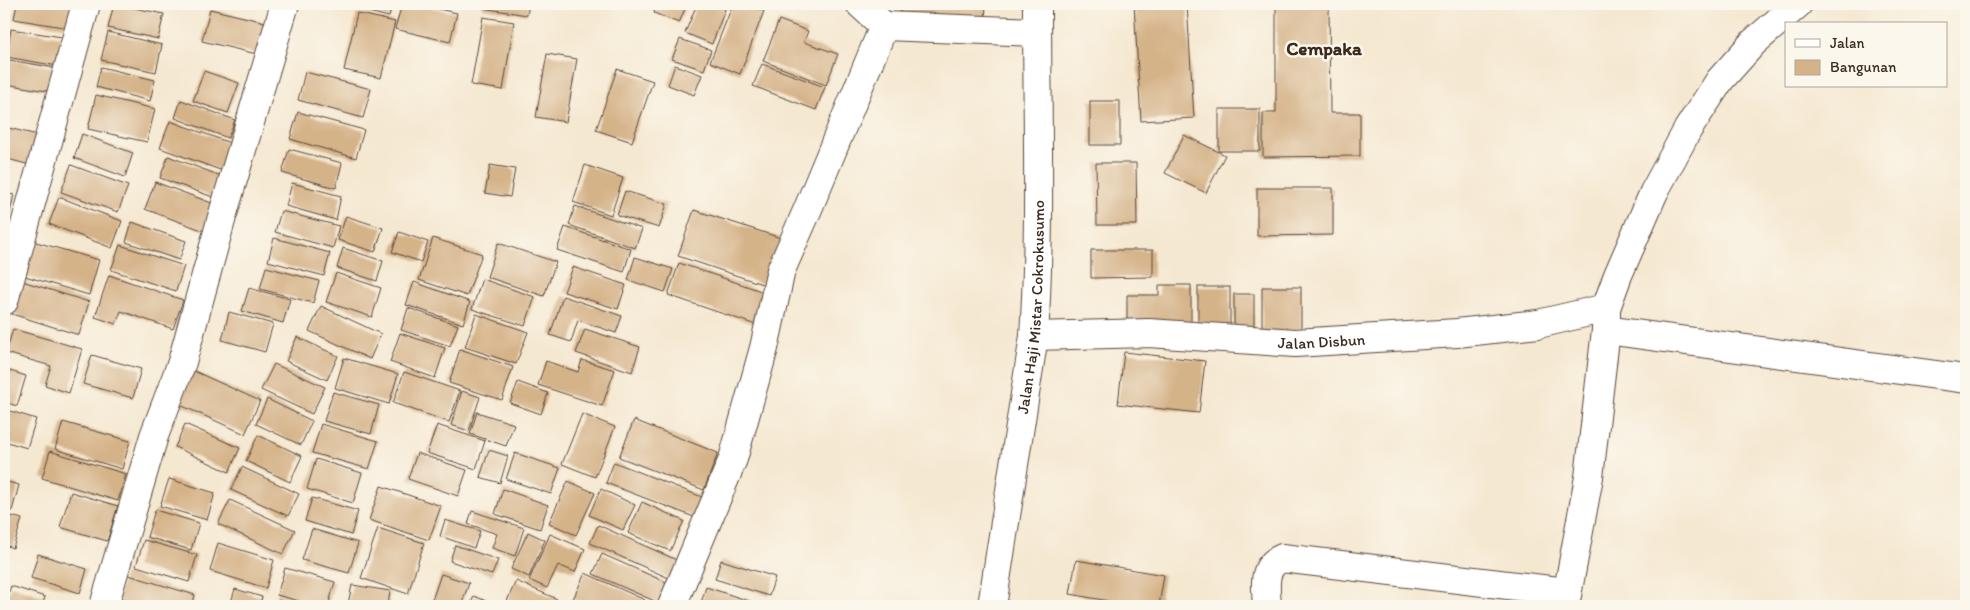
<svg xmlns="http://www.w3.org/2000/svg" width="1970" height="610" font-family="Itim,sans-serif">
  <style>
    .building { fill: #d5b389 }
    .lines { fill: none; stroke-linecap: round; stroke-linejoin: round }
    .minor-casing { stroke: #574639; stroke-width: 30 }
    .primary-casing { stroke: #574639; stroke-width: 30 }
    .minor { stroke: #fff; stroke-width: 28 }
    .primary { stroke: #fff; stroke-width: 28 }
    .labels { text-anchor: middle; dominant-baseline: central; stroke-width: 5; stroke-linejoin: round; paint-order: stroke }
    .street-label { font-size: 16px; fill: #3b2a1e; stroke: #fbf7ec }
    .quarter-label { font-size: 19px; font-weight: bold; fill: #3b2a1e; stroke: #fbf7ec }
  </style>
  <rect width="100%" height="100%" fill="#fbf7ec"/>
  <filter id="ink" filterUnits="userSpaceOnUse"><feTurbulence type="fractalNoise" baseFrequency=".02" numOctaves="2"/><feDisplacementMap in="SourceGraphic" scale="10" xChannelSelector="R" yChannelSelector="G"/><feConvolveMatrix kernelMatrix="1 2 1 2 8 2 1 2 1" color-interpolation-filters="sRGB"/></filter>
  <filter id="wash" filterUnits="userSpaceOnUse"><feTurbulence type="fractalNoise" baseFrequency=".0096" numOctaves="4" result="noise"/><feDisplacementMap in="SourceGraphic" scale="20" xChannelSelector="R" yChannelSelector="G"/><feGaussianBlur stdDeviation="1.12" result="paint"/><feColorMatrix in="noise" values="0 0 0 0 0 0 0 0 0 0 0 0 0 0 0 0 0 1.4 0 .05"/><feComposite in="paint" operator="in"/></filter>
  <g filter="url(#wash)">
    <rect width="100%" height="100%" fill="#f5e8d1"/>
    <g id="blocks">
      <g class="building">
        <polygon points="17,4 80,4 75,29 14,19"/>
        <polygon points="114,4 164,14 158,39 108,28"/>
        <polygon points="358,4 392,4 389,17 356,9"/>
        <polygon points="402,4 415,4 457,13 450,42 395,29"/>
        <polygon points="483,4 529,4 527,15 482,8"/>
        <polygon points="657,4 687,4 679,23 654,13"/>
        <polygon points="697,4 727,4 712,44 685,33"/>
        <polygon points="733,4 745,4 764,11 740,74 710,62"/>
        <polygon points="901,4 986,4 985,22 900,15"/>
        <polygon points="1134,4 1187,4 1194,118 1141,121"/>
        <polygon points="1276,4 1329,4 1330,113 1360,113 1360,156 1263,157 1263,113 1276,113"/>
        <polygon points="210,9 269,23 261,55 202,41"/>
        <polygon points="357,13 395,22 381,78 344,70"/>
        <polygon points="483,17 514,22 503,90 471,85"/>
        <polygon points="779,20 808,31 804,42 838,54 826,85 763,61"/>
        <polygon points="11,29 68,38 64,67 6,57"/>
        <polygon points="108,32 162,45 156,72 101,60"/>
        <polygon points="680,39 711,50 704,70 672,59"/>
        <polygon points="547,54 577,59 566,122 536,117"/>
        <polygon points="9,60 56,68 53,92 5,84"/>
        <polygon points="762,64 825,87 816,110 753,86"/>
        <polygon points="675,65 702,75 694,95 668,85"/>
        <polygon points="101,67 155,80 150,101 96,87"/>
        <polygon points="617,69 653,81 632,142 596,130"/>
        <polygon points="204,71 239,83 228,113 193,101"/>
        <polygon points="305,72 371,89 363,118 298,100"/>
        <polygon points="96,95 155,109 147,142 88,129"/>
        <polygon points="181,100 235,120 228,138 175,118"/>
        <rect x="1090" y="101" width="30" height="44"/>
        <rect x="1219" y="109" width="41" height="42"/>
        <polygon points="298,112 364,130 356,158 290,139"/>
        <polygon points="170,121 233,144 223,171 160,148"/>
        <polygon points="4,127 42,136 34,166 4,158"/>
        <polygon points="82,134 133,153 125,177 74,158"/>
        <polygon points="1184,135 1225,155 1206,193 1165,173"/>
        <polygon points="289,149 342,163 336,188 282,173"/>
        <polygon points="168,156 221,176 213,197 160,178"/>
        <polygon points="1096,163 1136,163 1137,225 1097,225"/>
        <polygon points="71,165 128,186 118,212 61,192"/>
        <polygon points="490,165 515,169 510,197 485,193"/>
        <polygon points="585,165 623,178 611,215 573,202"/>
        <polygon points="155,182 217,205 207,232 145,209"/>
        <polygon points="292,183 341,196 336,220 286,206"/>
        <polygon points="1257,188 1333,188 1333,235 1257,236"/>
        <polygon points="625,191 667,204 659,228 617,215"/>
        <polygon points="4,193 14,195 8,221 4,220"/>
        <polygon points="59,197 122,221 112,248 49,224"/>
        <polygon points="575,206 642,229 635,248 569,225"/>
        <polygon points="694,210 781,238 765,285 678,256"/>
        <polygon points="281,211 339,226 333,248 275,232"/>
        <polygon points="346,216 383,228 375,252 338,240"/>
        <polygon points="132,222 186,241 179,260 126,242"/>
        <polygon points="565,227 631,249 624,272 557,250"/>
        <polygon points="399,232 428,242 421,262 392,252"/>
        <polygon points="274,238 330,253 324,276 268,261"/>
        <polygon points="433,238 482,254 467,296 419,280"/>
        <polygon points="29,240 99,260 89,295 18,274"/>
        <polygon points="498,243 556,262 544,296 487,277"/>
        <polygon points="120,245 184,266 176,291 111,270"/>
        <polygon points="343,248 383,261 377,281 337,268"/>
        <polygon points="1091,250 1153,250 1153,277 1091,278"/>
        <polygon points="635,257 673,269 665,292 628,280"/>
        <polygon points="679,263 770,294 759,326 668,295"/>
        <polygon points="266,267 319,281 313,303 260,289"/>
        <polygon points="573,267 626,285 618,309 564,292"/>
        <polygon points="336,273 381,288 372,317 326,302"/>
        <polygon points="109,275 183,300 173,329 121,311 116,324 95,317"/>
        <polygon points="482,279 535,297 525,326 472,309"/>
        <polygon points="22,281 89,302 79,335 12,314"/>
        <polygon points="414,282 470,302 463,324 406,305"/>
        <polygon points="1159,285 1191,285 1191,330 1127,330 1127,295 1159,295"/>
        <rect x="1198" y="287" width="32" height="44"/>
        <polygon points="1262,287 1301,287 1301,337 1262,338"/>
        <polygon points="249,288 290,299 283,323 242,311"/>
        <rect x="1234" y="294" width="20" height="39"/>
        <polygon points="563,296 622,316 616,333 578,320 571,342 550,335"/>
        <polygon points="321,306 381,334 370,359 309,331"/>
        <polygon points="408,308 458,325 450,346 401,330"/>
        <polygon points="229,312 273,324 265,352 222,340"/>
        <polygon points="476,314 528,332 516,364 465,347"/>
        <polygon points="13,329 82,349 69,393 45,385 51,366 6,353"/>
        <polygon points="585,329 640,347 632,372 576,353"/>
        <polygon points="400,333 445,348 435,378 390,362"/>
        <polygon points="297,337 338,356 327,380 286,361"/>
        <polygon points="460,349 513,367 502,400 449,383"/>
        <polygon points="1124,352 1205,361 1199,413 1118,404"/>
        <polygon points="92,355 141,369 133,398 83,384"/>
        <polygon points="344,358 398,374 389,404 335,388"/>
        <polygon points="582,360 615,370 602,406 538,385 546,361 578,372"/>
        <polygon points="274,364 325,387 312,414 261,390"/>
        <polygon points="4,369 26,376 17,406 4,402"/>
        <polygon points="194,371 260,401 245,434 178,404"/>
        <polygon points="404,372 460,391 449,422 393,403"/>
        <polygon points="518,382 548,393 541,414 510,403"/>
        <polygon points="462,391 480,397 469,431 451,425"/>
        <polygon points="333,392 379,405 371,434 324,421"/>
        <polygon points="267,399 312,421 301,445 256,424"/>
        <polygon points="4,409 36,419 27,448 4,441"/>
        <polygon points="477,412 514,424 506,446 470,434"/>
        <polygon points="582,414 615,427 595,477 562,464"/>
        <polygon points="634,420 718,453 704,490 619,457"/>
        <polygon points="63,422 130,441 122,469 55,449"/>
        <polygon points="185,424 240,448 229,472 175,447"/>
        <polygon points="321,424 378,441 369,469 312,453"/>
        <polygon points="437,425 485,441 476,469 427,453"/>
        <polygon points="258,435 302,456 290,482 246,461"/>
        <polygon points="489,450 508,456 500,483 480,477"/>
        <polygon points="50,451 126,474 118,501 42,478"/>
        <polygon points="417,453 467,470 458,496 408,479"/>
        <polygon points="515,453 560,468 551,494 506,479"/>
        <polygon points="316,459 362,473 353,503 307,489"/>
        <polygon points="614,462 702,497 694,517 606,483"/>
        <polygon points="242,467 299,494 288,516 231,490"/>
        <polygon points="169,479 215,493 207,520 160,506"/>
        <polygon points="4,481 19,485 12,511 4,508"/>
        <polygon points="568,481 595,493 576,535 549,523"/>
        <polygon points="381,486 441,506 429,540 369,520"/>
        <polygon points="503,489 548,505 540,529 495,514"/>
        <polygon points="601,489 635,505 623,530 589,515"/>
        <polygon points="71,492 118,506 107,541 60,527"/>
        <polygon points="312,498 358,511 351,535 305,521"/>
        <polygon points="230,500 295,530 283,554 218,524"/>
        <polygon points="642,502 684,521 670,551 628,533"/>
        <polygon points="155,510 199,523 191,550 147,537"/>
        <polygon points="472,511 524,528 515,556 492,548 497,534 468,524"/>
        <polygon points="4,514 22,519 13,548 4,545"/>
        <polygon points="445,520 480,531 474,548 440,536"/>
        <polygon points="598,525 679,561 671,579 590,543"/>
        <polygon points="378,528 424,543 408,594 361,578"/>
        <polygon points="312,529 358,543 349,573 302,560"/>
        <polygon points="528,532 545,540 529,577 511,569"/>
        <polygon points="550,534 585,549 575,572 558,565 547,588 529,580"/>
        <polygon points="144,540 197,555 189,582 136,566"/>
        <polygon points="218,543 274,560 266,588 210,571"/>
        <polygon points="455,545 498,560 492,575 450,561"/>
        <polygon points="38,554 87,569 80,593 31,578"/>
        <polygon points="602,554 668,583 659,603 593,574"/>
        <polygon points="721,560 775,577 769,596 715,579"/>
        <polygon points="1076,560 1164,575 1159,606 1136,606 1070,594"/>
        <polygon points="285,568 335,582 328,606 317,606 277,595"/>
        <polygon points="585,573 645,600 642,606 590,606 573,599"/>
        <polygon points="125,574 195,595 192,606 115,606"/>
        <polygon points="441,574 469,583 461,606 430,606"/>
        <polygon points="516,581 557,599 554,606 513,606 506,603"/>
        <polygon points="352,585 390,591 388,606 348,604"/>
        <polygon points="11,586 45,597 42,606 4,606"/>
        <polygon points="706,587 765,606 700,606"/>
        <polygon points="235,589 262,597 259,606 230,606"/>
        <polygon points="474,596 498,606 470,606"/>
        <polygon points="278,600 299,606 276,606"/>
      </g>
    </g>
  </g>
  <g filter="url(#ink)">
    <use href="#blocks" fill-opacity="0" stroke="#574639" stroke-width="1"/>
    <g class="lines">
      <g class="minor-casing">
        <g id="minor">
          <polyline points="860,4 884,26 1037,32"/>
          <polyline points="4,301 86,4"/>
          <polyline points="1606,330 1966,379"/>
          <path id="s1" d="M1034,336l115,-3 146,10 162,-10 81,-9 68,-16"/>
          <polyline points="104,606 154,436 182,362 222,217 285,4"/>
          <polyline points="672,606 733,459 764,348 781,270 807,211 884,26"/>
          <path d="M1267,606c-1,-19 -6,-39 15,-48l285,34"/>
          <polyline points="1565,606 1589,477 1606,330 1606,308 1618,275 1654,192 1688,129 1720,80 1754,42 1798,4"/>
        </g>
      </g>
      <g class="primary-casing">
        <g id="primary">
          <path id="s2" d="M992,606l42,-270c7,-111 3,-222 3,-332"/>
        </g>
      </g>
      <use href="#minor" class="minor"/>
      <use href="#primary" class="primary"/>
    </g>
  </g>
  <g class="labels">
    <g class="street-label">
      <text stroke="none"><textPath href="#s2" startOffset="302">Jalan Haji Mistar Cokrokusumo</textPath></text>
      <text stroke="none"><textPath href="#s1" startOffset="288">Jalan Disbun</textPath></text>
    </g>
    <g class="quarter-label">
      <text x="1324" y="48">Cempaka</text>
    </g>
  </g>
  <rect width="1970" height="610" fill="none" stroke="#fbf7ec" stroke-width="20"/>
  <rect x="1785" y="22" width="162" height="65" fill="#fbf7ec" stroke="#aea59a"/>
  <rect x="1795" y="39" width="25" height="8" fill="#ffffff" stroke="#aea59a"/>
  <text x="1830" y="48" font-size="15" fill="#3b2a1e">Jalan</text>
  <rect x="1795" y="60" width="25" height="15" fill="#d5b389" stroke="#aea59a"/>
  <text x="1830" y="72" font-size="15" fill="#3b2a1e">Bangunan</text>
</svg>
